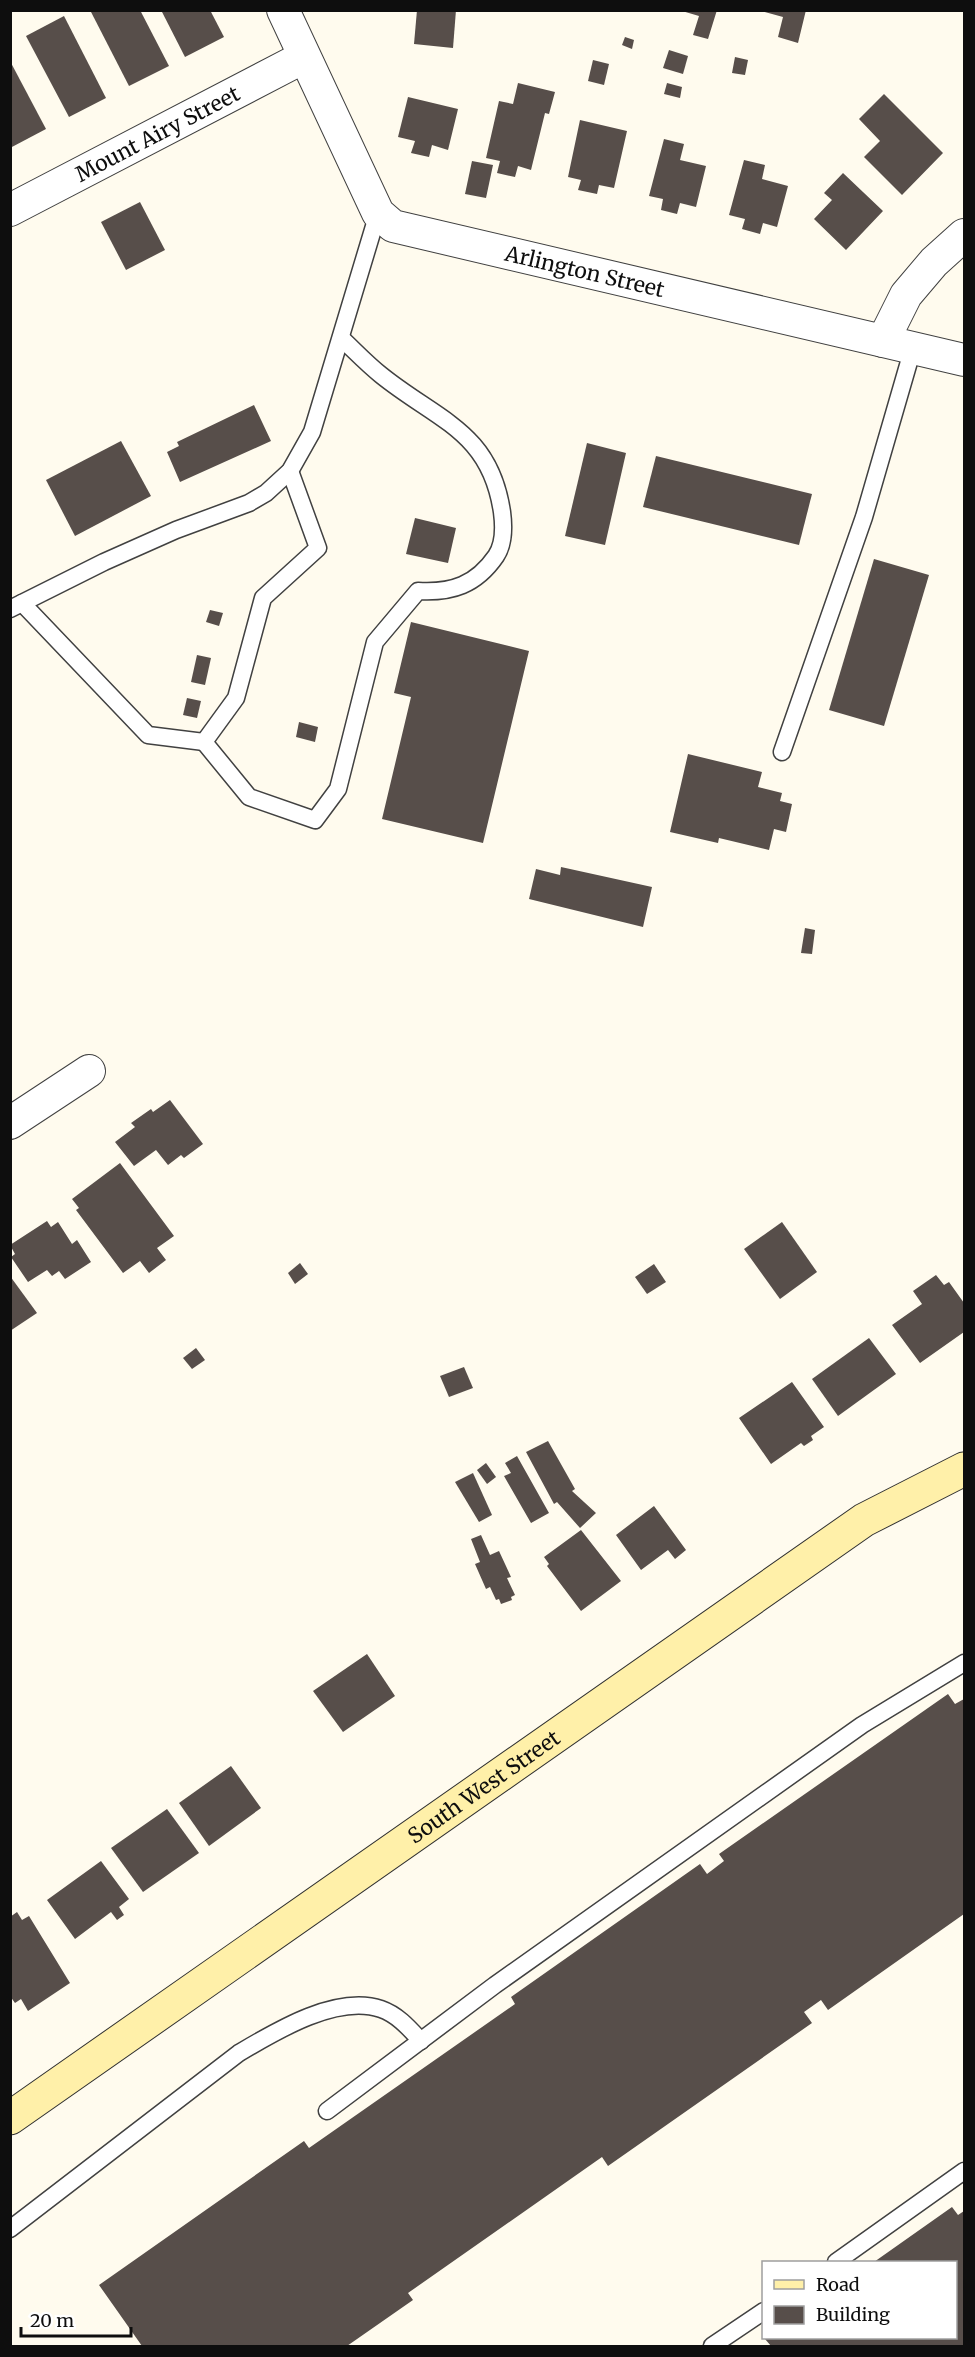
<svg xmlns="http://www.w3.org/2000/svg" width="975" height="2357" font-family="Merriweather,serif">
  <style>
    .building { fill: #574e4a }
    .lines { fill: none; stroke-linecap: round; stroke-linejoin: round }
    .lane-casing { stroke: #414141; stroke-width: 19 }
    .street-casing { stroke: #414141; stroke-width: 34 }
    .secondary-casing { stroke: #303030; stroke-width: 35 }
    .lane { stroke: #fff; stroke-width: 16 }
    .street { stroke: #fff; stroke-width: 32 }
    .secondary { stroke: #fff0a9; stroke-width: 33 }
    .labels { text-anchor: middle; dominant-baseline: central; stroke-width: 6; stroke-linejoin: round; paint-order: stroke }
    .street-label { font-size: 21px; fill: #0e0e0e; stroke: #fff }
  </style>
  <rect width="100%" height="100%" fill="#fffbee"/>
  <g class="building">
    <polygon points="90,10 140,10 169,66 129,86"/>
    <polygon points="161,10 210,10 224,37 185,57"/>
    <polygon points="417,10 456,10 453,48 414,44"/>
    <polygon points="717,10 708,39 693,35 699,16 682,11"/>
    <polygon points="806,10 798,43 778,37 783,17 761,11"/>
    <polygon points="64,16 106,98 69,117 26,36"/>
    <polygon points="625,37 634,40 632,49 622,45"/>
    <polygon points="669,50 688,56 683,74 663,68"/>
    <polygon points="735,57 748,60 745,75 732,73"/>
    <polygon points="593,60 609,64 604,85 588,81"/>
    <polygon points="10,61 46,129 10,148"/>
    <polygon points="518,83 555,92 549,114 545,113 531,170 518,166 515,177 497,173 500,161 486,158 499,101 513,104"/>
    <polygon points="667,83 682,87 680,98 664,94"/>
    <polygon points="884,94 943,153 902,195 864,157 880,141 859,119"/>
    <polygon points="408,97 458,109 448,150 432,145 429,157 411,153 415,141 398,137"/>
    <polygon points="580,120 627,131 614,188 599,185 597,194 578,190 581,180 568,177"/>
    <polygon points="664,139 684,144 680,160 706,166 696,207 680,203 677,214 661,210 663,199 649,196"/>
    <polygon points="744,160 765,165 762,179 788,186 777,227 763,223 760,234 742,229 745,219 729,215"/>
    <polygon points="472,161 493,165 486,198 465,194"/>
    <polygon points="843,173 883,211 846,250 814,219 832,200 824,193"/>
    <polygon points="140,202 165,250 126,270 101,222"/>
    <polygon points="254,405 271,441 180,482 167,452 179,446 177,442"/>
    <polygon points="121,441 151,496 75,536 46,480"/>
    <polygon points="587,443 626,453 605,545 565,536"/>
    <polygon points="656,456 812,494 799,545 643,507"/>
    <polygon points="415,518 456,528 448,563 406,554"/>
    <polygon points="874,559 929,575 884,726 829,710"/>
    <polygon points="210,610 223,613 219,626 206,622"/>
    <polygon points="411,622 529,651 483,843 382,819 411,697 394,693"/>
    <polygon points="197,655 211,658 205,685 191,682"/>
    <polygon points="187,698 201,701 197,718 183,715"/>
    <polygon points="299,722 318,727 315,742 296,737"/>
    <polygon points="688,754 762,772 758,787 782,793 780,801 792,804 786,832 774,829 769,850 719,838 718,843 670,832"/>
    <polygon points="561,867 652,887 643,927 529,899 536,869 560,875"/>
    <polygon points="805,928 815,930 812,954 801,953"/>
    <polygon points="170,1100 203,1144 184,1158 181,1155 168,1165 156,1150 134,1166 115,1142 135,1127 131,1123 151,1109 153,1112"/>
    <polygon points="120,1163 174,1236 157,1248 166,1260 149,1273 140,1261 123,1273 76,1210 79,1208 72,1199"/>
    <polygon points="47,1221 51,1227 58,1222 72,1244 77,1240 91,1262 65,1279 59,1271 52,1276 47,1270 28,1282 11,1257 15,1254 10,1245"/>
    <polygon points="782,1222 817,1272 780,1299 744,1249"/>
    <polygon points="300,1263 308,1274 295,1284 288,1273"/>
    <polygon points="654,1264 666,1282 647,1294 635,1277"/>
    <polygon points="936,1275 944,1285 949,1282 964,1303 964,1332 920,1363 892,1325 922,1304 913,1291"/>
    <polygon points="10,1276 37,1313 10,1331"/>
    <polygon points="869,1338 896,1374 838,1416 812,1379"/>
    <polygon points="196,1348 205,1360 192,1369 183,1358"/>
    <polygon points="464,1367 473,1388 449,1397 440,1376"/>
    <polygon points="792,1382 824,1427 811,1436 813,1440 804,1446 801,1443 771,1464 739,1418"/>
    <polygon points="548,1441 575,1489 572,1491 596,1513 580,1528 557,1502 554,1504 526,1452"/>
    <polygon points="517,1456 549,1513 531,1523 504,1476 511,1473 505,1463"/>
    <polygon points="486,1463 496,1477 487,1484 477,1470"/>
    <polygon points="473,1473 492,1515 479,1522 455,1482"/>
    <polygon points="654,1506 686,1550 675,1559 668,1550 641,1570 616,1535"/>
    <polygon points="581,1530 621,1581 581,1611 547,1566 549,1564 544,1557"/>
    <polygon points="481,1535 490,1555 499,1551 511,1577 507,1578 515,1595 511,1597 512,1600 501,1604 499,1599 496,1600 490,1587 486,1589 475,1564 480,1562 471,1539"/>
    <polygon points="367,1654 395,1696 343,1732 313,1691"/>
    <polygon points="948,1694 955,1704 964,1699 964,1914 828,2010 821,2000 804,2012 812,2023 608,2166 602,2157 408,2293 413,2300 347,2346 142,2346 99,2285 304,2141 309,2148 515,2004 511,1997 700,1864 707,1874 724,1861 719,1854"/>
    <polygon points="231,1766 261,1808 209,1846 179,1803"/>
    <polygon points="167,1809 199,1853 143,1892 111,1848"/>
    <polygon points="101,1861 129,1899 119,1907 124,1915 117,1920 111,1912 75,1939 47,1900"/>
    <polygon points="17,1912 22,1920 29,1916 70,1983 28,2011 21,1999 15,2003 10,1996 10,1917"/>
    <polygon points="952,2207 958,2215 964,2211 964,2346 771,2346 765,2339 767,2338 956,2338 956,2262 874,2262"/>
  </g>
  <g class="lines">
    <g class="lane-casing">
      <g id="lane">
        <polyline points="22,603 148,735 204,742 236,698 263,598 318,548 290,471"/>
        <polyline points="10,609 104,562 176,530 249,503 266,493 290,471 312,432 378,213"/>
        <path d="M204,742l45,55 66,23 23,-31 37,-147 43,-51c34,2 58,-6 78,-35 8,-12 8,-29 6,-44 -12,-81 -64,-91 -121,-137 -14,-11 -27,-25 -40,-37"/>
        <polyline points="782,752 864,517 913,348"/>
        <polyline points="327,2111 495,1985 862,1725 964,1663"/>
        <path d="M10,2229l229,-176c37,-22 98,-59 142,-44 17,6 28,19 40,32"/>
        <polyline points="836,2262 964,2171"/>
        <polyline points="712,2346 764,2311"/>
      </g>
    </g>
    <g class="street-casing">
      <g id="street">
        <path id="s1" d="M283,10l95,203 15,13 571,134"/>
        <path id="s2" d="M10,210l294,-153"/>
        <polyline points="883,341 906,295 934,262 964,235"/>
        <polyline points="10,1123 89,1071"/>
      </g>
    </g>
    <g class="secondary-casing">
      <g id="secondary">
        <path id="s3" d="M10,2118l854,-598 100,-51"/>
      </g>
    </g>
    <use href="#lane" class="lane"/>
    <use href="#street" class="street"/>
    <use href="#secondary" class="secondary"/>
  </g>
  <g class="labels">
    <g class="street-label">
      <text stroke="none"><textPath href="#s2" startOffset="166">Mount Airy Street</textPath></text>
      <text stroke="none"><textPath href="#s1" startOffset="441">Arlington Street</textPath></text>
      <text stroke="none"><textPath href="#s3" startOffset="578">South West Street</textPath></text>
    </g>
  </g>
  <rect width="975" height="2357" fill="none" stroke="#0e0e0e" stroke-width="24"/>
  <rect x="762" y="2261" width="195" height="78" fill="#ffffff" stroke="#9f9f9f" stroke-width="1.5"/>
  <rect x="774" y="2280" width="30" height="9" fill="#fff0a9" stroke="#9f9f9f" stroke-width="1.5"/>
  <text x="816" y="2291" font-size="18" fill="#0e0e0e">Road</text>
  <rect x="774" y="2306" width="30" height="18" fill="#574e4a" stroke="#9f9f9f" stroke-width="1.5"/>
  <text x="816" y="2321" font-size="18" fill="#0e0e0e">Building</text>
  <path d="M21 2327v9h110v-9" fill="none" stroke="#0e0e0e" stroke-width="3"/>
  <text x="30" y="2327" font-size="18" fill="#0e0e0e" stroke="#ffffff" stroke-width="4.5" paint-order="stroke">20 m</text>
</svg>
